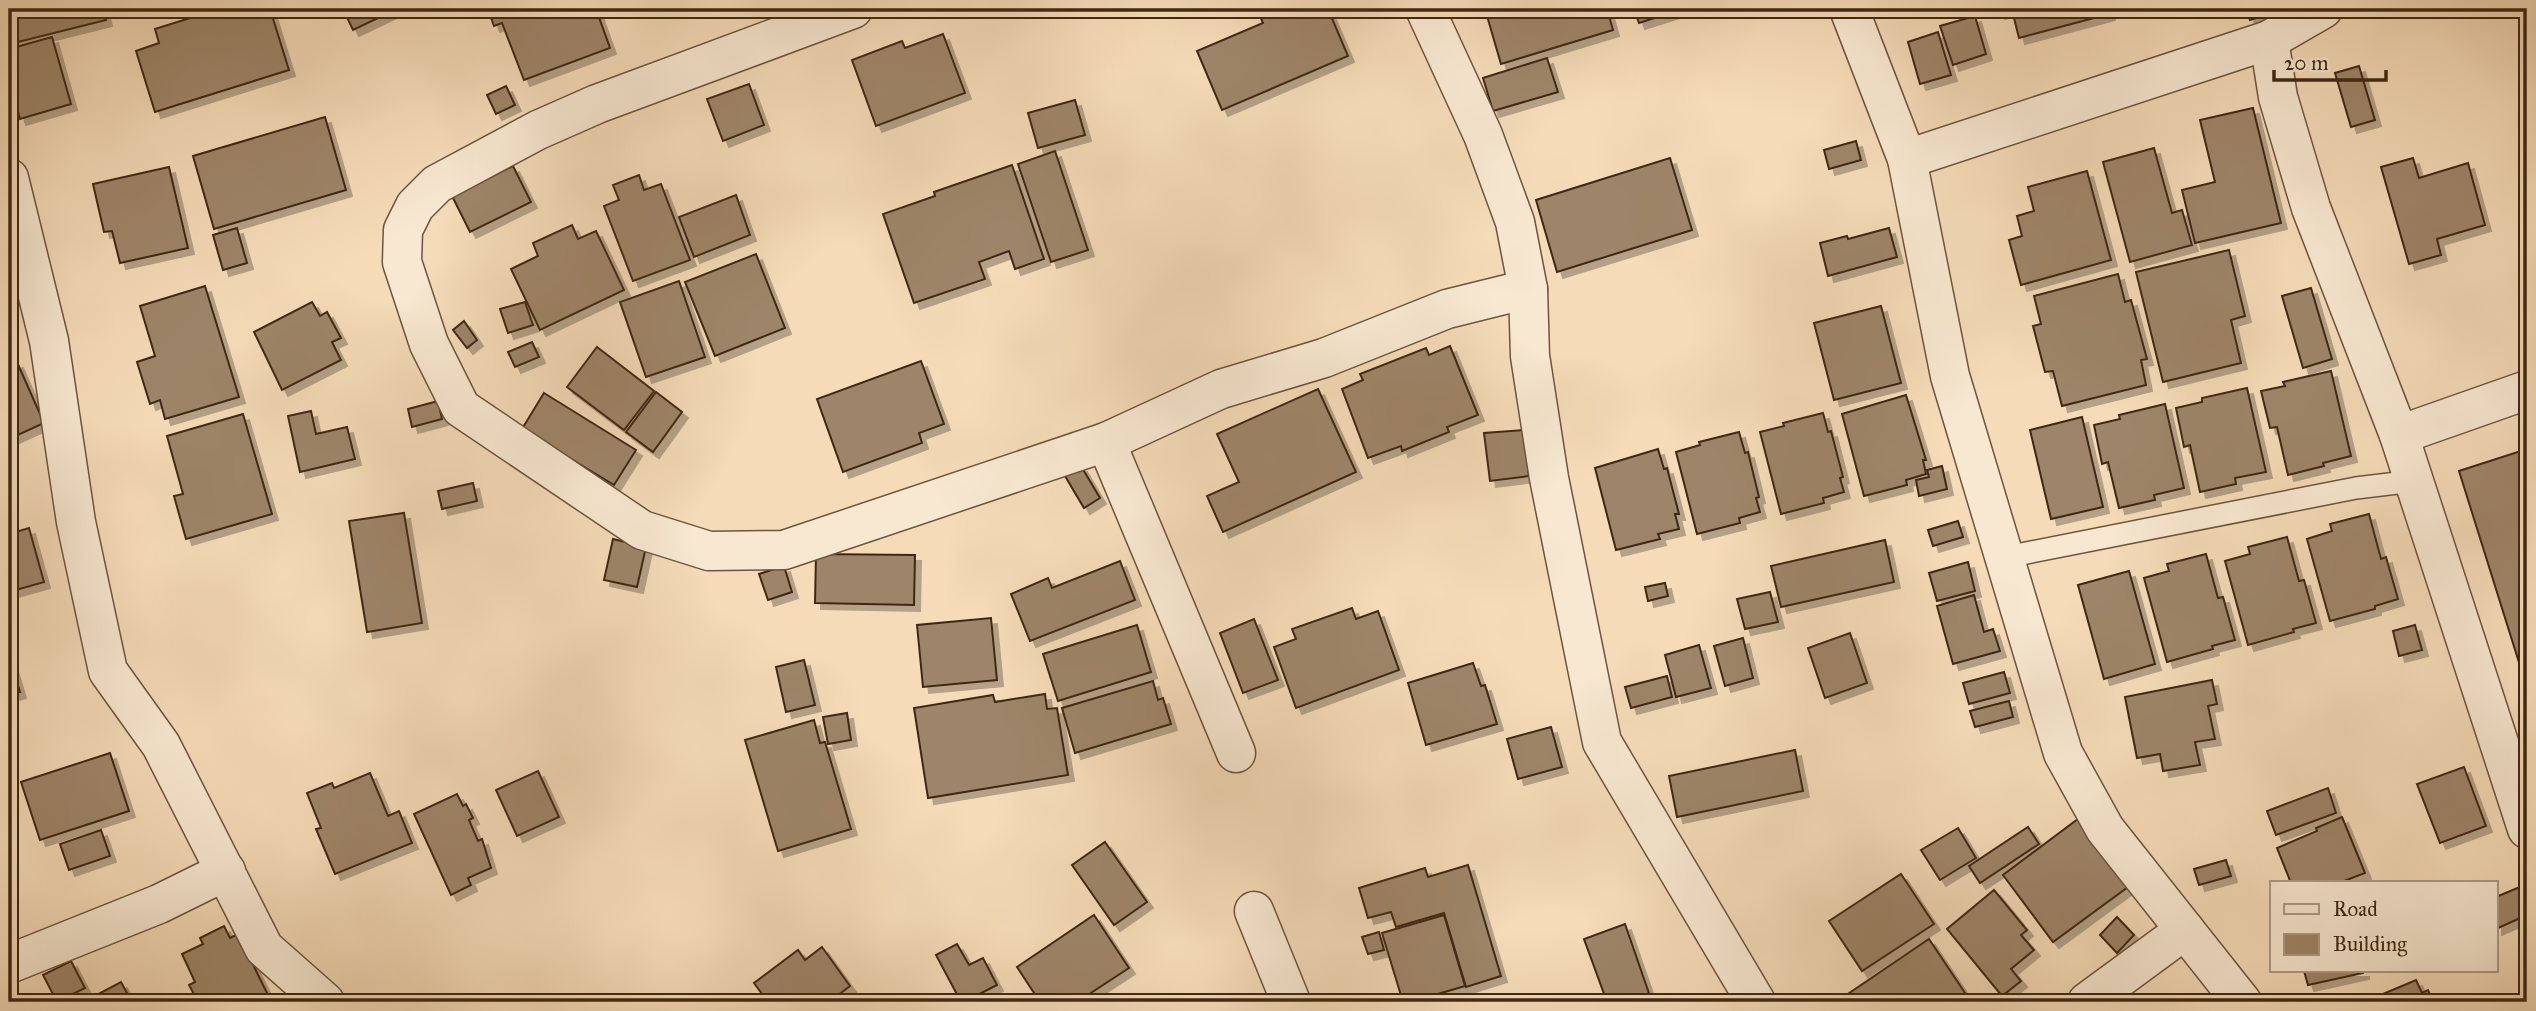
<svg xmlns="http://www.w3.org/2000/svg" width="2536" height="1011" font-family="'IM FELL Great Primer',serif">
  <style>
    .building { fill: #9e8569; stroke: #3f2814; stroke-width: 2; filter: url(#shadow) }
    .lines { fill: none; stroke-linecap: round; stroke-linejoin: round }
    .service-casing { stroke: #6c553d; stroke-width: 24 }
    .minor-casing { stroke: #6c553d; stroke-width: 41 }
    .service { stroke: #f8e8d1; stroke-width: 21 }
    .minor { stroke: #f8e8d1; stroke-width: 38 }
  </style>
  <defs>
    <filter id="shadow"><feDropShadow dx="6" dy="6" stdDeviation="0" flood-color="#0004"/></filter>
  </defs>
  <rect width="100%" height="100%" fill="#f5dbb8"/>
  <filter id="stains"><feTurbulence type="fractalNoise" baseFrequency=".00286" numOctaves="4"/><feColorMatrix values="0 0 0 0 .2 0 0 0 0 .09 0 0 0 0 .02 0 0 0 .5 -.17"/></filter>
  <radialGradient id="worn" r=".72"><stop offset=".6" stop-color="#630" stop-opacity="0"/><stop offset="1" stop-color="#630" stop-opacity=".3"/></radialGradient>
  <g class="building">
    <polygon points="9,9 103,9 106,20 10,44"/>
    <polygon points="219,9 270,9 289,70 155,112 136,51 159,43 155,29"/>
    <polygon points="343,9 397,9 353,30"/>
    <polygon points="488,9 596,9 610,48 524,80 502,23 494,26"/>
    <polygon points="1257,9 1328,9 1348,56 1222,110 1197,51 1263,23"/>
    <polygon points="1485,9 1607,9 1613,30 1501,64"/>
    <polygon points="1634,9 1683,9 1639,23"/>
    <polygon points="1998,9 2108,9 2109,14 2019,38 2012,10 1999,13"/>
    <polygon points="2246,9 2261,9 2263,16 2250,20"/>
    <polygon points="1975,16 1986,54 1953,65 1940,26"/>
    <polygon points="1938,32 1951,75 1920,84 1908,42"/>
    <polygon points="943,34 965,93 876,126 852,60 902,41 905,48"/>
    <polygon points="52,37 71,104 20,119 9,78 9,49"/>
    <polygon points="1547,58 1558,92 1493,111 1483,78"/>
    <polygon points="2359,66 2375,120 2351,127 2335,73"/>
    <polygon points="749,84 764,125 723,141 707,99"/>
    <polygon points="506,86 515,105 496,114 487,95"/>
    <polygon points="1075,100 1085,135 1038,148 1028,113"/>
    <polygon points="2253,108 2281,223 2195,243 2182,190 2215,182 2200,120"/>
    <polygon points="325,117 346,190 214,229 193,156"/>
    <polygon points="1856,141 1861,160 1829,169 1824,150"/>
    <polygon points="2154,148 2172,213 2182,210 2192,245 2130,262 2103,162"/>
    <polygon points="1055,151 1088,250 1051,262 1018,164"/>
    <polygon points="1670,158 1692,230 1557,272 1536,200"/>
    <polygon points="2413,158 2419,178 2468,163 2485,225 2437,239 2441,255 2409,264 2381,167"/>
    <polygon points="1012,165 1044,259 1015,269 1009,251 979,262 985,279 914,303 883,214 935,196 934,192"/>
    <polygon points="513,166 531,202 470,232 452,196"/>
    <polygon points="169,167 188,248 120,263 112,231 104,232 93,184"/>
    <polygon points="2087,171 2111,260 2021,285 2009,240 2022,236 2017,216 2034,211 2028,187"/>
    <polygon points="639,175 644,190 661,184 690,260 633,281 604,206 619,200 613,185"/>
    <polygon points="736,195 750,235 694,257 679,217"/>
    <polygon points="572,225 578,239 596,231 624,290 540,330 511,269 538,256 533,243"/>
    <polygon points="237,228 247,263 223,270 213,235"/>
    <polygon points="1889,228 1897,257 1828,276 1820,243 1847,236 1848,239"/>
    <polygon points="2229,250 2245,316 2231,320 2241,363 2163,382 2136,272"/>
    <polygon points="756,254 785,328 715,356 685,282"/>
    <polygon points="2118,274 2125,302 2131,300 2147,359 2141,360 2146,385 2062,406 2053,371 2045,372 2033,326 2041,324 2034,296"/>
    <polygon points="679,281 705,357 646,377 620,302"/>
    <polygon points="205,286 239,397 165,419 160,400 150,404 137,362 155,356 140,306"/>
    <polygon points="2311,288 2332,359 2303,368 2282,296"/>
    <polygon points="312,302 320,316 327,312 341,338 332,342 341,360 282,390 254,332"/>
    <polygon points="525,302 533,325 508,333 500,309"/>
    <polygon points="1881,306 1901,383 1834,400 1814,323"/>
    <polygon points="464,321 477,340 467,348 453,330"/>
    <polygon points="532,342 539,357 515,367 508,352"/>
    <polygon points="1450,346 1478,415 1447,427 1449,432 1402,451 1401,446 1368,458 1342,389 1363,380 1360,374 1426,348 1429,355"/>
    <polygon points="597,347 654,391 624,430 567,387"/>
    <polygon points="921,361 944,424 919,433 922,443 843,472 817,399"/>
    <polygon points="17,362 44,423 9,439 9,365"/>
    <polygon points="2331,371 2351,456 2323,463 2324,466 2288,475 2277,427 2270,428 2261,391 2285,386 2283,382"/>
    <polygon points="2247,388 2266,472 2235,478 2236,484 2200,492 2190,445 2184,447 2176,408 2202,402 2202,398"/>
    <polygon points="1318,389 1356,472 1223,532 1207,496 1239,482 1217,434"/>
    <polygon points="656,392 682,412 653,452 626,432"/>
    <polygon points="544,393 636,450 614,485 522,429"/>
    <polygon points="1906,395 1926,460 1923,460 1926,474 1906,480 1907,485 1864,496 1842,414"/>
    <polygon points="438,401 442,419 412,427 408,409"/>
    <polygon points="2165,404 2184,488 2154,495 2155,500 2119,508 2108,462 2102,464 2094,425 2120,419 2119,415"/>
    <polygon points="311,411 316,434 347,427 355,459 300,472 288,416"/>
    <polygon points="1823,413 1828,432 1831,431 1843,477 1840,478 1844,492 1823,498 1824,503 1781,514 1760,432 1784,426 1783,423"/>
    <polygon points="243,414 272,514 186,539 174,496 183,494 167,436"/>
    <polygon points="2082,417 2103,507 2051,519 2030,430"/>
    <polygon points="1524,430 1529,476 1490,481 1484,433"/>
    <polygon points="1739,432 1745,453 1748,452 1759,497 1756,498 1760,512 1739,518 1740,523 1697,534 1676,452 1700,445 1699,442"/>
    <polygon points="1658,449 1664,469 1667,468 1679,514 1675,514 1679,529 1658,534 1660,539 1616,550 1595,468"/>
    <polygon points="2524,450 2527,460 2527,688 2459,471"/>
    <polygon points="1081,466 1100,498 1084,508 1065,476"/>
    <polygon points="1942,466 1947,489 1919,496 1916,480 1929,477 1927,470"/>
    <polygon points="473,483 477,501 442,509 438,491"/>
    <polygon points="404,513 422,623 367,632 349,521"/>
    <polygon points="2369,514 2381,559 2386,557 2398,599 2375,606 2375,609 2330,621 2307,539 2332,531 2330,524"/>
    <polygon points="1958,521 1963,537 1933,546 1928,530"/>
    <polygon points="29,528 44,582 9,592 9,534"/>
    <polygon points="2287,537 2299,581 2304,580 2316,623 2293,629 2294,632 2248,645 2225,561 2250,554 2248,547"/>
    <polygon points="613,539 646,547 637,587 604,580"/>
    <polygon points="1885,540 1894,582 1781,607 1771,566"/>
    <polygon points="816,554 915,555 914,605 815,603"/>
    <polygon points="2206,554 2218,598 2223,597 2235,640 2212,646 2213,649 2167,662 2144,578 2169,571 2167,564"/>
    <polygon points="1120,561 1135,600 1030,641 1011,594 1048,578 1052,588"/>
    <polygon points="1968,562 1975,591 1937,601 1929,573"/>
    <polygon points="784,566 792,592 768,600 759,574"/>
    <polygon points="2129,571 2155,664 2104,679 2078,585"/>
    <polygon points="1665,583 1668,596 1648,601 1645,587"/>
    <polygon points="1770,592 1778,622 1745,629 1737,599"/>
    <polygon points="1974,595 1984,632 1993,629 2000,651 1953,664 1937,606"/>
    <polygon points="1352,608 1356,619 1378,611 1399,670 1296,708 1274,647 1296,639 1292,629"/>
    <polygon points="991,618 997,680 923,687 917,625"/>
    <polygon points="1254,619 1278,680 1243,693 1220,633"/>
    <polygon points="1137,625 1151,672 1058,701 1043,654"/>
    <polygon points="2415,625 2422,650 2399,656 2393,631"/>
    <polygon points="1850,633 1867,683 1825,698 1808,648"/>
    <polygon points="1743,638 1753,678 1725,686 1714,646"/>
    <polygon points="1699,645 1711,688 1676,697 1665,655"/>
    <polygon points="9,656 20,692 9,695"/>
    <polygon points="804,660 815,705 786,712 776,667"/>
    <polygon points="1473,663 1481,686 1485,685 1497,724 1426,745 1408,683"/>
    <polygon points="2004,672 2010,693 1969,704 1963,683"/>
    <polygon points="1667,676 1672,697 1631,708 1625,687"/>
    <polygon points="2212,680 2217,704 2208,706 2215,739 2195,742 2200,765 2163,771 2160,754 2137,758 2125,697"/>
    <polygon points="1153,681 1158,700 1163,698 1171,724 1075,753 1062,708"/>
    <polygon points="1045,694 1047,709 1057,708 1068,775 928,798 914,708 993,695 995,702"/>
    <polygon points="2009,701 2013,717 1975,727 1970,711"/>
    <polygon points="847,713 851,740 828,744 823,717"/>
    <polygon points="814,720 820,743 825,742 851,829 778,851 745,740"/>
    <polygon points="1551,727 1562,767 1518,779 1507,739"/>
    <polygon points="1795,750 1803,791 1677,817 1669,776"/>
    <polygon points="110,753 129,811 40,840 21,782"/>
    <polygon points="2464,767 2486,826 2440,843 2417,784"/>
    <polygon points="538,771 559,817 517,836 496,790"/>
    <polygon points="370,773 388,816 399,811 412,843 335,874 316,829 321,828 307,793 332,783 334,788"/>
    <polygon points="2328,788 2336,813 2276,835 2267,811"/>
    <polygon points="457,794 463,806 466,804 473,818 469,820 478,841 482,839 491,868 468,878 471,885 451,895 414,814"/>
    <polygon points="2342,817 2365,873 2339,883 2291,883 2277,848 2317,831 2316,828"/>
    <polygon points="2078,819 2128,887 2053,942 2003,875"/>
    <polygon points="2028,827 2039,844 1980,883 1969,866"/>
    <polygon points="1958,828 1976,858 1940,880 1921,850"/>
    <polygon points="101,830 110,856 69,870 60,844"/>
    <polygon points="1105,842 1147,902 1114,925 1072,865"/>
    <polygon points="2226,860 2231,876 2199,885 2194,869"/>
    <polygon points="1468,865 1501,976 1466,987 1444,913 1396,927 1391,912 1368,918 1359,888 1425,868 1428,877"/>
    <polygon points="1901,874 1934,924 1862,971 1829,921"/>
    <polygon points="2527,884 2527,915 2496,929 2496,897"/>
    <polygon points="1994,890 2027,930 2021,935 2034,950 2011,969 2021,981 2002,996 1947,929"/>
    <polygon points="1094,915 1129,968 1077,1002 1040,1002 1017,967"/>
    <polygon points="1444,915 1465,986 1411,1002 1403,1002 1382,933"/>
    <polygon points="2117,917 2134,935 2117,953 2100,935"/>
    <polygon points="1625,924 1652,1002 1607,1002 1584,939"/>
    <polygon points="224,926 230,938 238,934 270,999 264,1002 198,1002 189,985 195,982 182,954 203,944 200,938"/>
    <polygon points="1379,932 1384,950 1368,954 1362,937"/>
    <polygon points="1929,939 1967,996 1958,1002 1836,1002"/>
    <polygon points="957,944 969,965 983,958 997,985 964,1002 961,1002 936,955"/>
    <polygon points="822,947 850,986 829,1002 768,1002 754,983 798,950 805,960"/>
    <polygon points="71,961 85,988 57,1002 43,975"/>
    <polygon points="2304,971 2363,971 2363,973 2308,985"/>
    <polygon points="2416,980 2422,993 2428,990 2433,1002 2364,1002"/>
    <polygon points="121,982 132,1002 93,1002 91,998"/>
  </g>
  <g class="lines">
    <g class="service-casing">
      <polyline id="service" points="2006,557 2356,488 2414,481"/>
    </g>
    <g class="minor-casing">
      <g id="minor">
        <polyline points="853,9 597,104 538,130 437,184 415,206 403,230 402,262 429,344 461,408 642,530 709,551 784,550 1106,442 1221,389 1324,358 1447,309 1528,289"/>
        <polyline points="1425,9 1483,135 1515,222 1528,289 1530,356 1549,478 1602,742 1756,1002"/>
        <polyline points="1849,9 1907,159 1950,376 2063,753 2105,829 2242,1002"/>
        <polyline points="2269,40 2278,97 2311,208 2399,435 2527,829"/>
        <polyline points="1907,159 2269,40 2323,9"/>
        <polyline points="9,178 49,341 76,522 108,671 161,745 264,948 325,1002"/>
        <polyline points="2399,435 2527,390"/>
        <polyline points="1106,442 1236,753"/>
        <polyline points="1254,911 1291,1002"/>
        <polyline points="9,964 159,904 226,871"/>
        <polyline points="2087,1002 2185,930"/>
      </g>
    </g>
    <use href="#service" class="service"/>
    <use href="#minor" class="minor"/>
  </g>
  <rect width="2536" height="1011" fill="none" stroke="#f5dbb8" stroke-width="35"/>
  <rect x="10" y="10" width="2515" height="990" fill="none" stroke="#3f2814" stroke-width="3.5"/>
  <rect x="18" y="18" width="2501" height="976" fill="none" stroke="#3f2814" stroke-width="2"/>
  <rect x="2270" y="881" width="228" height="91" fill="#f8e8d1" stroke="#ae9b85" stroke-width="2"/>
  <rect x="2284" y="904" width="35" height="10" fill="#f8e8d1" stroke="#ae9b85" stroke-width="2"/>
  <text x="2333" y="916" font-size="21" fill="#3f2814">Road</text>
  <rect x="2284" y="934" width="35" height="21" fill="#9e8569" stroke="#ae9b85" stroke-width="2"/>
  <text x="2333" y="951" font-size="21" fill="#3f2814">Building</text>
  <path d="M2274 70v10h112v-10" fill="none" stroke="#3f2814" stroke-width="3.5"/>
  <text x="2284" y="70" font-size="21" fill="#3f2814" stroke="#f8e8d1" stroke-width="5" paint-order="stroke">20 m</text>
  <rect width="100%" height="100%" filter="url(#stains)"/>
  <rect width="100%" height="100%" fill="url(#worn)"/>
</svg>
